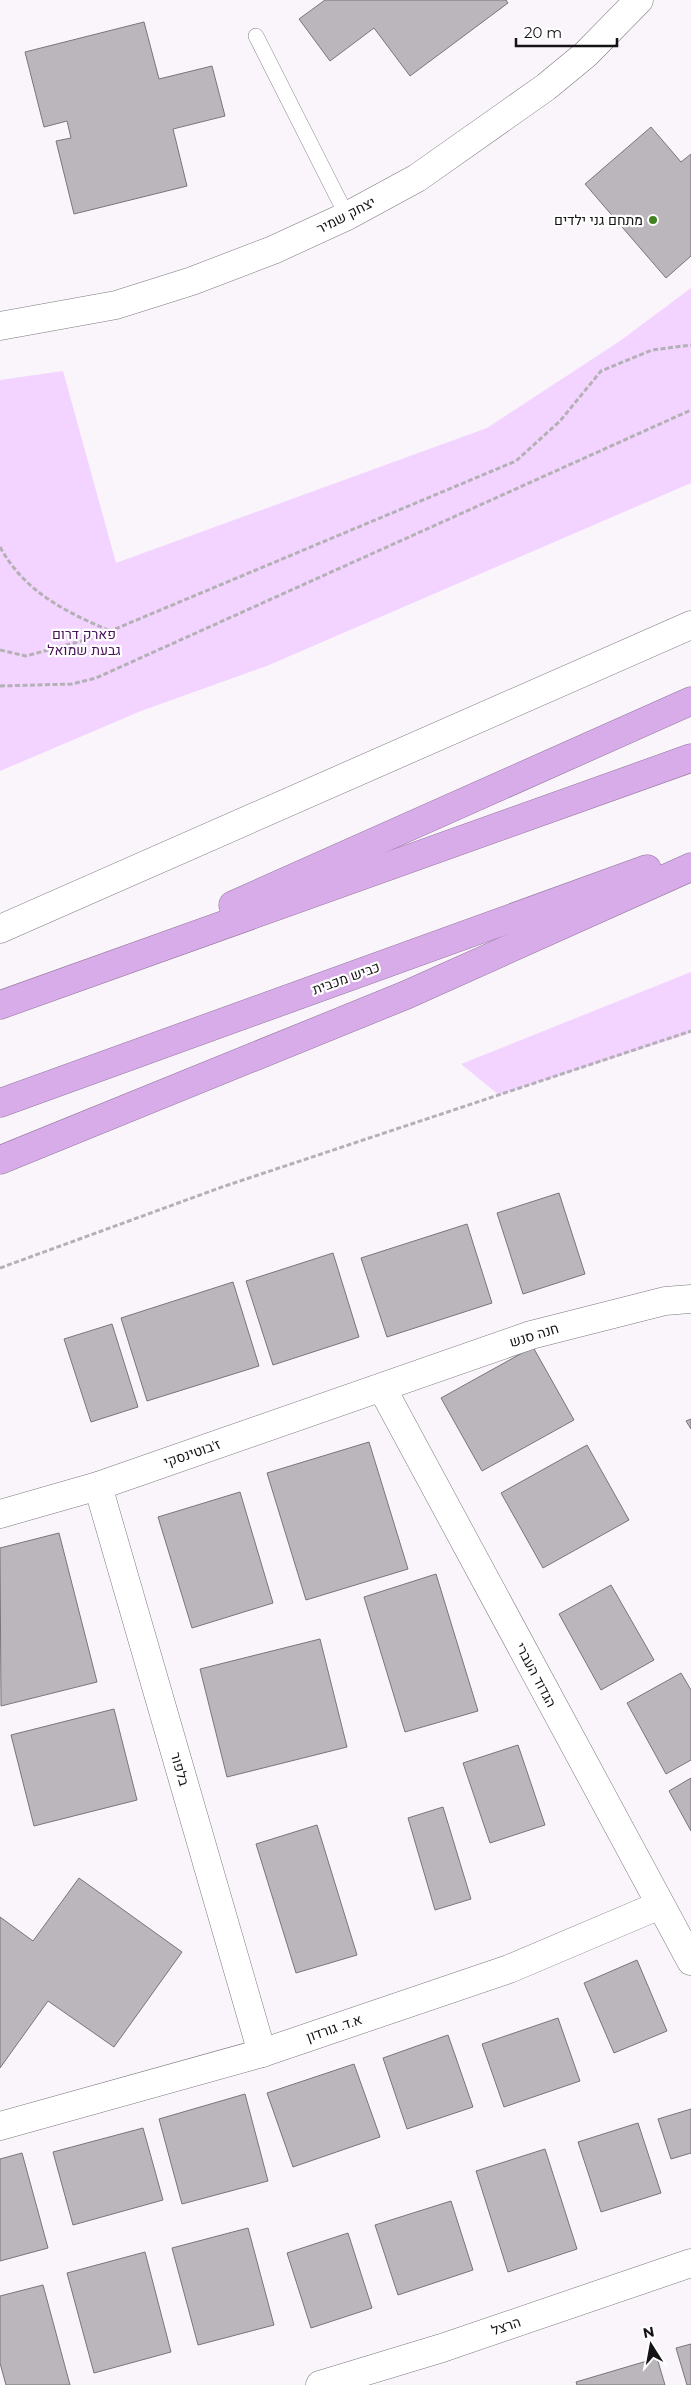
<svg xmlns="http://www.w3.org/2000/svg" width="691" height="2385" font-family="Montserrat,Heebo,sans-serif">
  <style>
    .green { fill: #f3d3ff }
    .building { fill: #bab6bc; stroke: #79757a }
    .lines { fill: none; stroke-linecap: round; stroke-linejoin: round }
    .lane-casing { stroke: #7c797e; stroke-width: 16 }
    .street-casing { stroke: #7c797e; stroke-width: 29 }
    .secondary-casing { stroke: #7c797e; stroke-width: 29 }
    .highway-casing { stroke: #93769e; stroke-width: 29 }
    .path { stroke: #b4b1b5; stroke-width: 3; stroke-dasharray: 5 2.5; stroke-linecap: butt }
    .lane { stroke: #fff; stroke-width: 15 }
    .street { stroke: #fff; stroke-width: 28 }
    .secondary { stroke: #fff; stroke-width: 28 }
    .highway { stroke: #d7ace8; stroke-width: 28 }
    .poi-dot { fill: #438221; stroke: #fff; stroke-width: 2 }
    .labels { text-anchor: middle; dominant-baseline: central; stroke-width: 4.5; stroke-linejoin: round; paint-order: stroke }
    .street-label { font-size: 14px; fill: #151315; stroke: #fff }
    .poi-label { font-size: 14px; fill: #151315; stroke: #fff; text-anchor: end }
    .park-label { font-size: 14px; fill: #491359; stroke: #fff }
  </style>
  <rect width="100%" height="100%" fill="#f9f5fb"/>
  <g class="green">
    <polygon points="691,288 691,483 269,665 141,711 0,771 0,380 63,371 116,563 487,428 620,341"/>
    <polygon points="691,972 691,1033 499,1095 461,1064"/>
  </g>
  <g class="building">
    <polygon points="325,0 506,0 508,3 410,76 374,28 330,61 299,19"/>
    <polygon points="144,22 159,79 212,66 225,116 173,129 187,186 74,214 56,141 71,138 67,121 44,127 25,52"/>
    <polygon points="651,127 681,162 691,154 691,256 666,278 585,184"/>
    <polygon points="559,1193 585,1274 523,1294 497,1213"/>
    <polygon points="467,1224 492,1303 387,1337 361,1258"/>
    <polygon points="333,1253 359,1337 273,1365 246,1281"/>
    <polygon points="233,1282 259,1366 147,1401 121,1318"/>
    <polygon points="112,1324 138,1407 91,1422 64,1339"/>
    <polygon points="533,1347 574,1420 482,1471 441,1398"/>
    <polygon points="691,1419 691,1429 686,1421"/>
    <polygon points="369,1442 408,1569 306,1600 267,1473"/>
    <polygon points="587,1445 629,1520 543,1568 501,1493"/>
    <polygon points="240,1492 273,1603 192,1628 158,1517"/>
    <polygon points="59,1533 97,1682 1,1706 0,1548"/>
    <polygon points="436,1574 478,1711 405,1732 364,1597"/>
    <polygon points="611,1585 654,1660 601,1690 559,1614"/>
    <polygon points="320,1639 347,1747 227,1777 200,1669"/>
    <polygon points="681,1673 691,1690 691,1760 666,1774 627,1703"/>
    <polygon points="114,1709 137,1800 34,1826 11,1735"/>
    <polygon points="518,1745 545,1825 490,1843 463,1763"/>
    <polygon points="691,1778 691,1831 669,1791"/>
    <polygon points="443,1807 471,1899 435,1910 408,1818"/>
    <polygon points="317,1825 357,1955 296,1973 256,1844"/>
    <polygon points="79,1878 182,1952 114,2047 48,2001 0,2068 0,1917 33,1941"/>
    <polygon points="637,1960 667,2031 614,2053 584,1983"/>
    <polygon points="558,2018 580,2081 504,2107 482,2044"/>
    <polygon points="448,2035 473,2107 407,2129 383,2058"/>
    <polygon points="354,2064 380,2137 293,2167 267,2093"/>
    <polygon points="245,2094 268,2181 182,2204 159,2119"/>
    <polygon points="691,2109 691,2153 671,2159 658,2119"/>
    <polygon points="638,2123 661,2193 601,2212 578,2142"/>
    <polygon points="143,2128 163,2200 73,2225 53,2152"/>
    <polygon points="545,2149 577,2249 508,2272 476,2171"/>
    <polygon points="22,2153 48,2248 0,2261 0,2159"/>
    <polygon points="451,2201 473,2270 398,2295 375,2225"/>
    <polygon points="248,2228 274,2325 198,2345 172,2248"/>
    <polygon points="348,2233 372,2308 311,2328 287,2253"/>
    <polygon points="145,2252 171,2352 94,2373 67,2273"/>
    <polygon points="43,2285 70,2385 6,2385 0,2363 0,2296"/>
    <polygon points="691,2344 691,2385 687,2385 676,2348"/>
    <polygon points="657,2358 665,2385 577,2385 576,2382"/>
  </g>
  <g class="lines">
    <g class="lane-casing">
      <polyline id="lane" points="256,36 347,216"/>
    </g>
    <g class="street-casing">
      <g id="street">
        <polyline points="0,326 116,305 192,281 273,250 347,216 417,178 546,87 586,54 639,0"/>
        <polyline points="382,1388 691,1961"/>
        <polyline points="98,1486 262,2053"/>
        <polyline points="0,1514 98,1486 531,1335 665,1301 691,1299"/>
        <polyline points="0,2126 262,2053 509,1969 660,1905"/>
      </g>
    </g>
    <g class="secondary-casing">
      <g id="secondary">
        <polyline points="0,929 691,625"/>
        <polyline points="320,2385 442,2348 691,2263"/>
      </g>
    </g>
    <g class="highway-casing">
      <g id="highway">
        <polyline points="233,905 691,701"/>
        <polyline points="0,1005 691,758"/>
        <polyline points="0,1103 647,869"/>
        <polyline points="0,1160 406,995 691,867"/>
      </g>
    </g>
    <g class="path">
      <path d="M0,547c25,45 64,64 110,84"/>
      <polyline points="0,650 26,656 96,637 516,461 560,421 601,371 652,350 691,345"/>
      <polyline points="0,686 72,684 96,678 691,410"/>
      <polyline points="0,1268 222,1187 691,1031"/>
    </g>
    <use href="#lane" class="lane"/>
    <use href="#street" class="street"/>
    <use href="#secondary" class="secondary"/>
    <use href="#highway" class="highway"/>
  </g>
  <circle class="poi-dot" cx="653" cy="220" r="5"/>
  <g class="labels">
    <g class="street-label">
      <text transform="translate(346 215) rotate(-27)">יצחק שמיר</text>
      <text transform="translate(346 978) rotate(-20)">כביש מכבית</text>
      <text transform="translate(534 1335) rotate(-17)">חנה סנש</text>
      <text transform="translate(192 1453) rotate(-19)">ז'בוטינסקי</text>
      <text transform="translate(536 1675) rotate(62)">הגדוד העברי</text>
      <text transform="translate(180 1769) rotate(74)">בלפור</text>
      <text transform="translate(334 2028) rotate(-19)">א.ד. גורדון</text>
      <text transform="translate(506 2326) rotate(-19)">הרצל</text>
    </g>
    <g class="poi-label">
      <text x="643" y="220">מתחם גני ילדים</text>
    </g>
    <g class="park-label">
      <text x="84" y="634">פארק דרום<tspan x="84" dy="16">גבעת שמואל</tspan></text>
    </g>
  </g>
  <g transform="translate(651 2345) rotate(349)" stroke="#ffffff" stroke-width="4" paint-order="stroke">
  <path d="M0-4L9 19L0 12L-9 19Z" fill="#151315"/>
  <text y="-8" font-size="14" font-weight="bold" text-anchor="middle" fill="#151315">N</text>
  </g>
  <path d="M516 38v8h101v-8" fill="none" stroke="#151315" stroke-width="2.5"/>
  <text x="524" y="38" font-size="15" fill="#151315" stroke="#ffffff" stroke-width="4" paint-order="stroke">20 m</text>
</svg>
